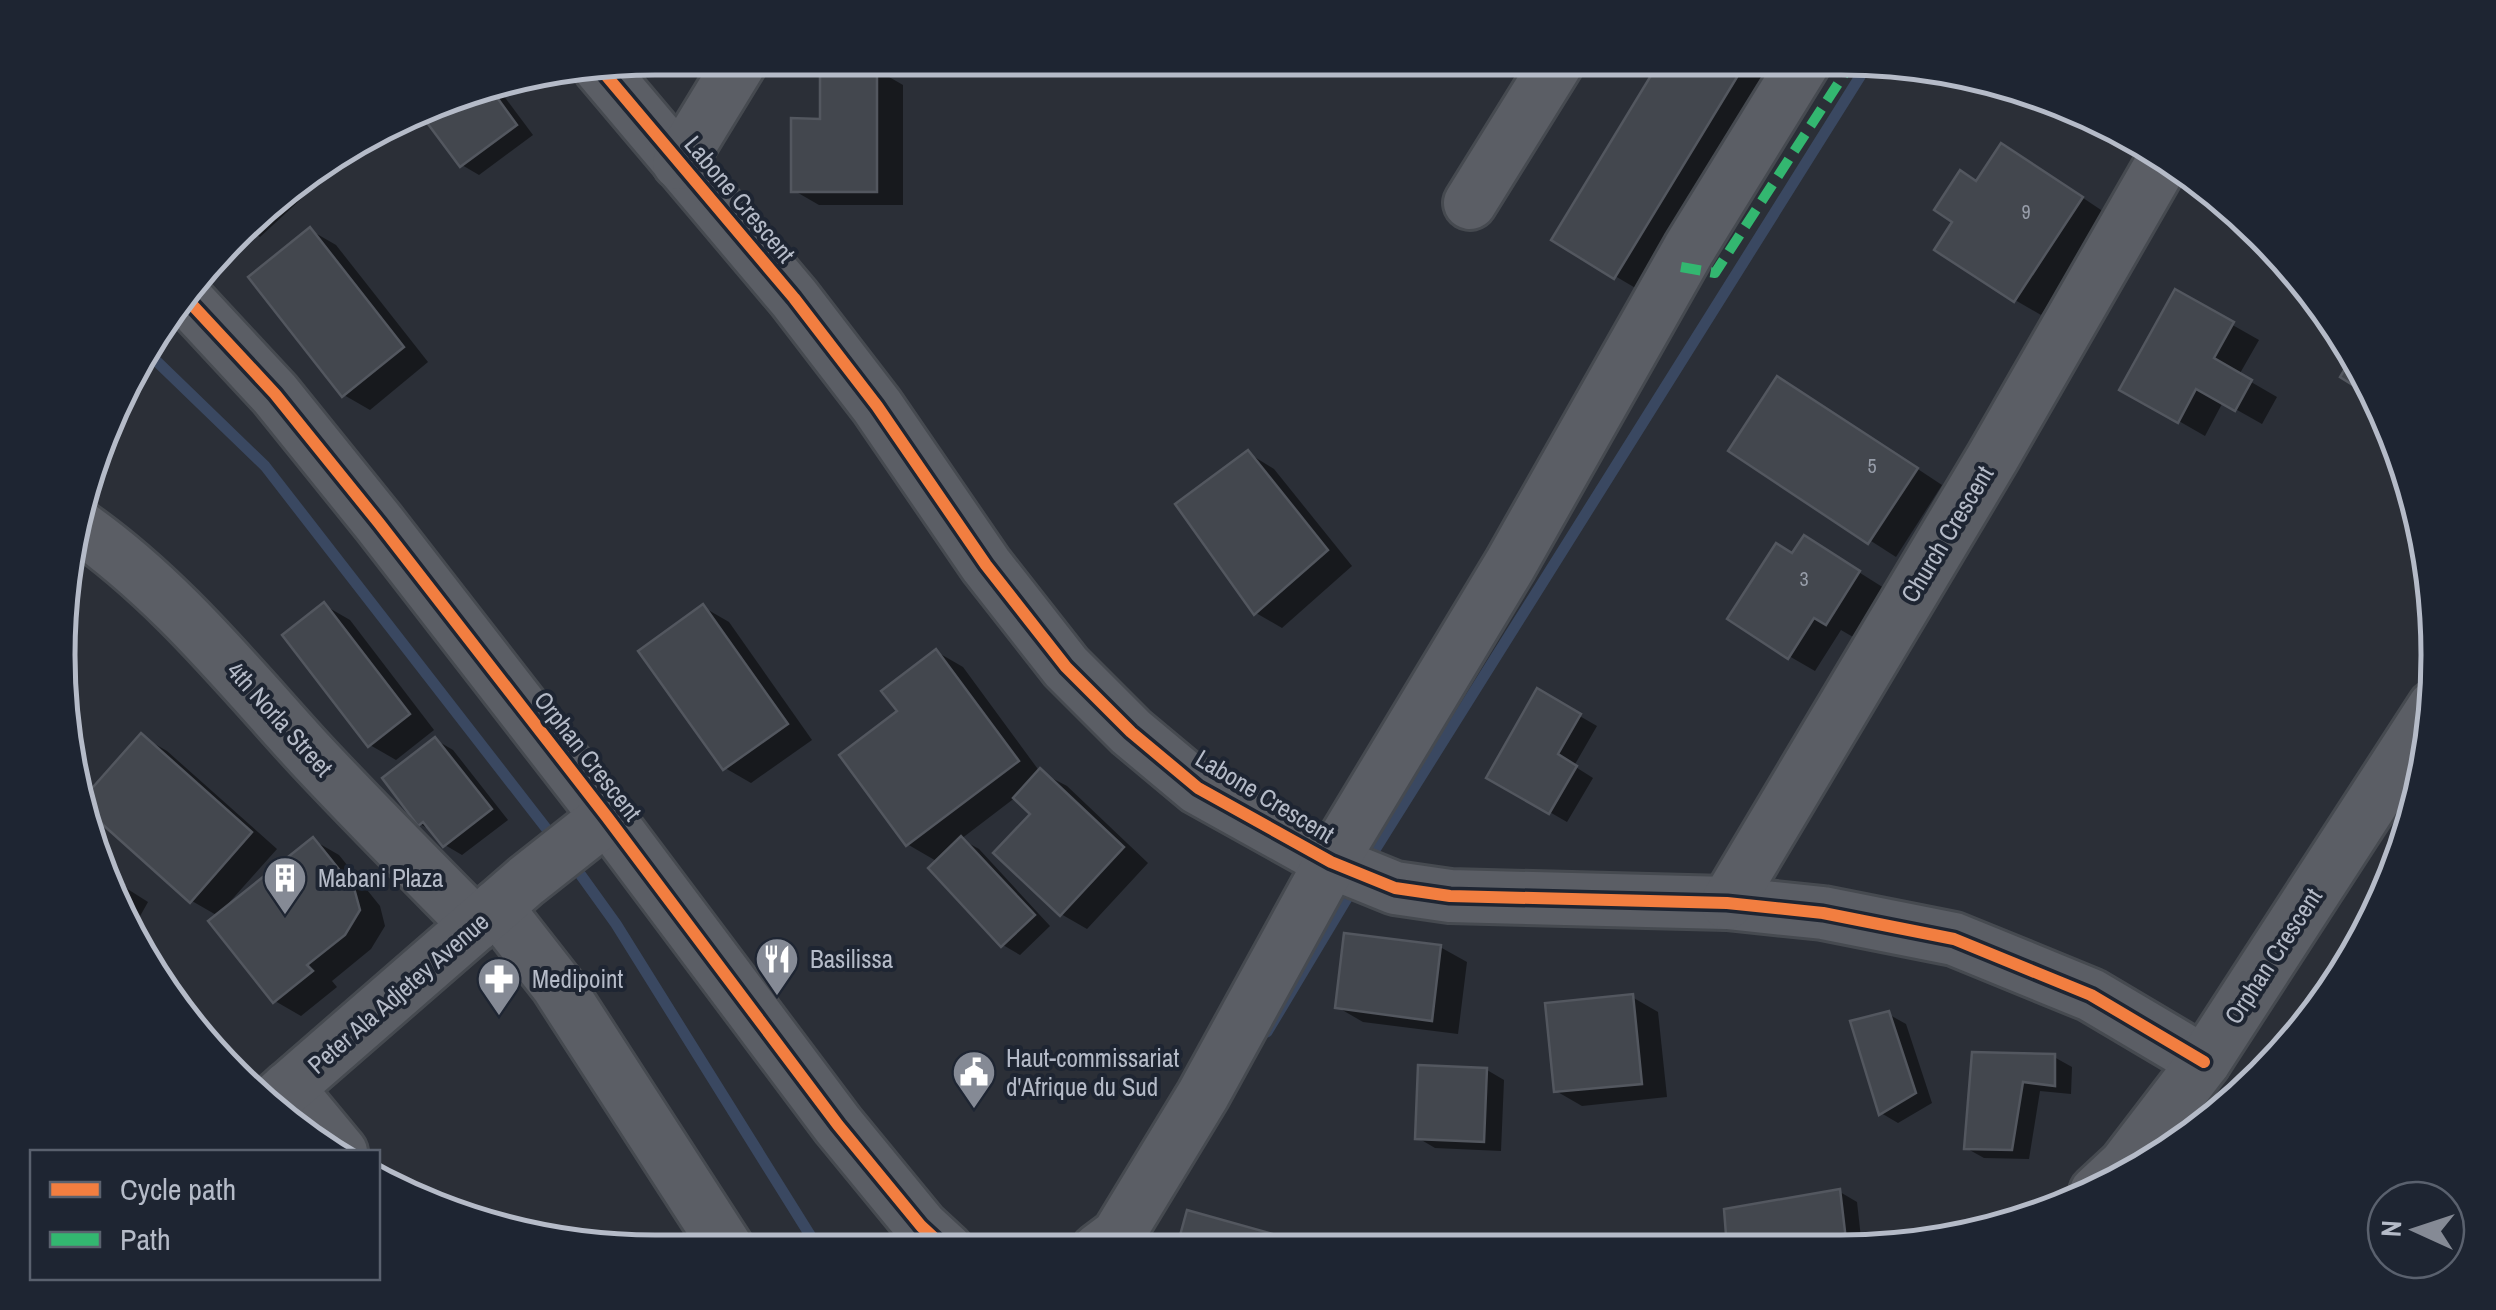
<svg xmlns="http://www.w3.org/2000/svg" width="2496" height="1310" font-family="'Archivo Narrow',sans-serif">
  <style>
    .shadow { fill: #0007 }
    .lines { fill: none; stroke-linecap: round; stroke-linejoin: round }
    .stream { stroke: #3a4861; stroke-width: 11 }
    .building { fill: #43474e; stroke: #53575f; stroke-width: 2.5 }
    .minor-casing { stroke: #464a50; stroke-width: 58 }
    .minor { stroke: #5b5e65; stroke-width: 52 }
    .quiet { stroke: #33b770; stroke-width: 10; stroke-dasharray: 20 10; stroke-linecap: butt }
    .cycleway-casing { stroke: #1e2532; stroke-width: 19 }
    .cycleway { stroke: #f27e40; stroke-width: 12 }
    .labels { text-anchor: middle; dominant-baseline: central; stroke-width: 8; stroke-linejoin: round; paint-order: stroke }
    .number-label { font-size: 20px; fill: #989eaa }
    .street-label { font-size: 25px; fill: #b5bbc8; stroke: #1e2532 }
    .poi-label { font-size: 25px; fill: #b5bbc8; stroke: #1e2532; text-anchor: start }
    .rim { fill: none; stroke: #b5bbc8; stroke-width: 5 }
  </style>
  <rect width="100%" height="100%" fill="#2b2f37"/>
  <g class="shadow">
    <polygon points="1038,58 1078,58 1067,75"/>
    <polygon points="1664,59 1793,59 1649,296 1554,240"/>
    <polygon points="877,70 903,85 903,205 819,205 793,190 823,121"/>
    <polygon points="495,84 533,135 479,175 462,165 462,89"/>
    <polygon points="2028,161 2107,214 2041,315 2015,300 1955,222 1977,183"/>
    <polygon points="318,167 326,176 260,237 246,229 291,181"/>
    <polygon points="310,230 336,245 428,362 370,410 344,395"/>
    <polygon points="2176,293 2259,340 2239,375 2277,397 2262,424 2223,402 2205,436 2123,389"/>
    <polygon points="1804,394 1942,485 1896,557 1731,451"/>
    <polygon points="1248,453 1274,469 1352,566 1282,628 1256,613"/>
    <polygon points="1830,554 1884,588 1853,637 1841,630 1815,671 1789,656 1793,556"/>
    <polygon points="324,605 350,620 434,730 396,760 370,745"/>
    <polygon points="703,607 729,622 812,740 751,783 725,768"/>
    <polygon points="937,652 963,667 1040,772 1067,786 1148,863 1087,929 1061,914 1033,814 1016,797 961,839 979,849 1050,926 1020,955 1003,945 938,862 907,844 900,712"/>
    <polygon points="1538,692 1597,726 1574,766 1593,778 1567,822 1489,777"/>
    <polygon points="141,736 167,751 277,849 227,905 229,907 313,840 339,855 380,906 385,926 371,949 332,981 337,987 301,1016 275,1001 218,916 192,901 90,810 87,798"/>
    <polygon points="436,740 453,750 508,820 462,855 445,845 434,832 420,824"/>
    <polygon points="107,876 148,902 130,934 119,919"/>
    <polygon points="1440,947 1467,962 1458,1034 1363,1022 1337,1007"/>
    <polygon points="1632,997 1658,1012 1667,1097 1582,1106 1556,1091"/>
    <polygon points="1888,1014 1906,1024 1932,1103 1898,1123 1881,1113"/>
    <polygon points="1975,1055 2054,1057 2072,1067 2071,1094 2040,1091 2029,1159 1984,1158 1966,1148"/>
    <polygon points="1487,1070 1504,1080 1501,1151 1435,1148 1418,1138"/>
    <polygon points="1840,1192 1857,1202 1862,1247 1729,1248"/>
  </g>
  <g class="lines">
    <g class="stream">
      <polyline points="146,351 265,466 556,841"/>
      <polyline points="570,860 616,924 820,1251"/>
      <polyline points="1366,864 1871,59"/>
      <polyline points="1267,1032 1355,885"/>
    </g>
  </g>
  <g class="building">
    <polygon points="1661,59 1748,59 1614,279 1551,240"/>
    <polygon points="820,67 877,68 877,192 791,192 791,118 820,119"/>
    <polygon points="488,85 517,125 460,167 419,112 462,89"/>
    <polygon points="2001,143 2083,197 2014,302 1934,250 1952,222 1934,210 1960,170 1976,181"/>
    <polygon points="310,227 404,347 342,397 248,277"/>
    <polygon points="2175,289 2234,322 2214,358 2252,380 2235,411 2196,389 2178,423 2119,390"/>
    <polygon points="2349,362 2367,394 2340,377"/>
    <polygon points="1777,376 1918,468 1868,544 1728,451"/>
    <polygon points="1248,450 1328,550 1254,615 1175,504"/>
    <polygon points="1804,535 1860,571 1826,625 1814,618 1788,659 1727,619 1776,543 1792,553"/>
    <polygon points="324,602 410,714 368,747 282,635"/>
    <polygon points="703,604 788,724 723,770 638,651"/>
    <polygon points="936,649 1019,761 906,846 839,755 897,711 881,691"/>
    <polygon points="1537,688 1581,714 1558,754 1577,766 1549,814 1486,778"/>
    <polygon points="141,733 252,832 190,903 91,814 86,795"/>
    <polygon points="435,737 492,809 443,847 423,822 418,826 382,778"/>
    <polygon points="1040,768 1124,847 1060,916 993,853 1030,814 1013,798"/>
    <polygon points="961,836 1035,915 1001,947 928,868"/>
    <polygon points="313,837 354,888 360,910 345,935 307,965 313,971 273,1003 208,921"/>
    <polygon points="107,874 124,885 114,902"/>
    <polygon points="1344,933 1441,945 1432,1021 1335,1008"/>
    <polygon points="1633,994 1642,1084 1554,1092 1545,1003"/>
    <polygon points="1889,1011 1916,1093 1879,1115 1850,1021"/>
    <polygon points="1972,1052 2055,1054 2055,1086 2023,1082 2012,1150 1964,1149"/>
    <polygon points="1418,1065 1487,1068 1484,1142 1415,1139"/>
    <polygon points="1840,1189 1846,1240 1810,1248 1727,1248 1724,1209"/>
    <polygon points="1187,1210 1312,1245 1311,1249 1176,1250"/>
    <polygon points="1380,1244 1453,1249 1380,1249"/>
  </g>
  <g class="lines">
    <g class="minor-casing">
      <g id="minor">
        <polyline points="599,67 794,298 877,406 986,565 1066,667 1131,732 1198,788 1331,862 1395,888 1450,896 1727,903 1823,913 1954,939 2091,995 2204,1062"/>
        <polyline points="679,163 743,58"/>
        <polyline points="1470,203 1560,58"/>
        <polyline points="184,296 275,394 379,523 607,817 838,1125 921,1226 947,1250"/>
        <path d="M76,524c91,63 160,149 234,230 54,58 110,114 166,171"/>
        <polyline points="1727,903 1993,457 2162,163"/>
        <polyline points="496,907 557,985 729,1251"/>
        <polyline points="288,1088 341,1152"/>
        <polyline points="270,1104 526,881 607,817"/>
        <polyline points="2096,1192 2125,1165 2204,1062 2434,707"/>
        <polyline points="1098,1250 1118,1235 1203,1095 1331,862 1510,565 1689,249 1806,59"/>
      </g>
    </g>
    <use href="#minor" class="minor"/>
    <polyline class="quiet" points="1681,267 1715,273 1854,59"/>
    <g class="cycleway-casing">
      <g id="cycleway">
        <polyline points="599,67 794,298 877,406 986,565 1066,667 1131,732 1198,788 1331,862 1395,888 1450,896 1727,903 1823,913 1954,939 2091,995 2204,1062"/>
        <polyline points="184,296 275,394 379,523 607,817 838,1125 921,1226 947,1250"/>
      </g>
    </g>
    <use href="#cycleway" class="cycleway"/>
  </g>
  <defs>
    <g id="building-pin" transform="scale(2.25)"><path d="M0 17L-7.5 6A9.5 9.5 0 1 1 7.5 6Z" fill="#858a95" stroke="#1e2532"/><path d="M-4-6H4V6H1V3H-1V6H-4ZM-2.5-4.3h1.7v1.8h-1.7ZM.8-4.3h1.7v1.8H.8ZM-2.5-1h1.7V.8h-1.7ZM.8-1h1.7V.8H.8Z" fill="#fff"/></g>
    <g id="restaurant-pin" transform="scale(2.25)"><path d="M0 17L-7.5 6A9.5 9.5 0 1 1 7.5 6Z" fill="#858a95" stroke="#1e2532"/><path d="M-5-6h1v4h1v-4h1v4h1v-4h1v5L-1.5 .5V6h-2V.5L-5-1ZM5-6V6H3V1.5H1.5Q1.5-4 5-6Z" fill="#fff"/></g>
    <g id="pharmacy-pin" transform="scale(2.25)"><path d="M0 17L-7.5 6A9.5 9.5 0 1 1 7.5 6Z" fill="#858a95" stroke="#1e2532"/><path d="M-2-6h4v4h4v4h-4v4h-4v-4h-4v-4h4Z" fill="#fff"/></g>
    <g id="civic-pin" transform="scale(2.25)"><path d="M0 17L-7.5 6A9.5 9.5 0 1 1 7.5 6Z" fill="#858a95" stroke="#1e2532"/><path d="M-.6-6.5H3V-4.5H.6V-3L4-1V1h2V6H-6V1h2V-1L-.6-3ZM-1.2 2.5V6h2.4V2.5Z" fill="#fff"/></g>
  </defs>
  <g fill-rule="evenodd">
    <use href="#building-pin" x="285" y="878"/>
    <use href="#restaurant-pin" x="777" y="959"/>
    <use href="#pharmacy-pin" x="499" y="979"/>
    <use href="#civic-pin" x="974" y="1072"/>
  </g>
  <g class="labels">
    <g class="number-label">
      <text x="2026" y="211">9</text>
      <text x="1872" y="465">5</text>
      <text x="1804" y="578">3</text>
    </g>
    <g class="street-label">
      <text transform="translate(740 199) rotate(50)">Labone Crescent</text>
      <text transform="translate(1947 534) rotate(-59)">Church Crescent</text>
      <text transform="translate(280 719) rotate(48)">4th Norla Street</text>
      <text transform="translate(588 756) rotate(52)">Orphan Crescent</text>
      <text transform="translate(1265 796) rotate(31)">Labone Crescent</text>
      <text transform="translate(2273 956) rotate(-57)">Orphan Crescent</text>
      <text transform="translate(398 993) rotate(-41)">Peter Ala Adjetey Avenue</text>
    </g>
    <g class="poi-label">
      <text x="318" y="878">Mabani Plaza</text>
      <text x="810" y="959">Basilissa</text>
      <text x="532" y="979">Medipoint</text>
      <text x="1006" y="1058">Haut-commissariat<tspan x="1006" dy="29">d'Afrique du Sud</tspan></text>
    </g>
  </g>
  <path d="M0 0H2496V1310H0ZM655 75H1841A580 580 0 0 1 2421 655V655A580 580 0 0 1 1841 1235H655A580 580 0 0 1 75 655V655A580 580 0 0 1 655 75Z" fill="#1e2532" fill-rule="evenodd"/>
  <path class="rim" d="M655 75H1841A580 580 0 0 1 2421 655V655A580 580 0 0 1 1841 1235H655A580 580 0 0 1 75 655V655A580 580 0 0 1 655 75Z"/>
  <rect x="30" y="1150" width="350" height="130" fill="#1e2532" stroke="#5a616e" stroke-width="2.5"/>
  <rect x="50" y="1182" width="50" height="15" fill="#f27e40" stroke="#5a616e" stroke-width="2.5"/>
  <text x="120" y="1200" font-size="30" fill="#b5bbc8">Cycle path</text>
  <rect x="50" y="1232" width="50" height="15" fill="#33b770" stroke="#5a616e" stroke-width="2.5"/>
  <text x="120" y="1250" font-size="30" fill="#b5bbc8">Path</text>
  <g transform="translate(2416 1230) rotate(273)"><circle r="48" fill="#1e2532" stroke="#5a616e" stroke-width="2.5"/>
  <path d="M0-8L18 38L0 25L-18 38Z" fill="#858a95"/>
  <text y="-15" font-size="28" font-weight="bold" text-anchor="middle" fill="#b5bbc8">N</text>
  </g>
</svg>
